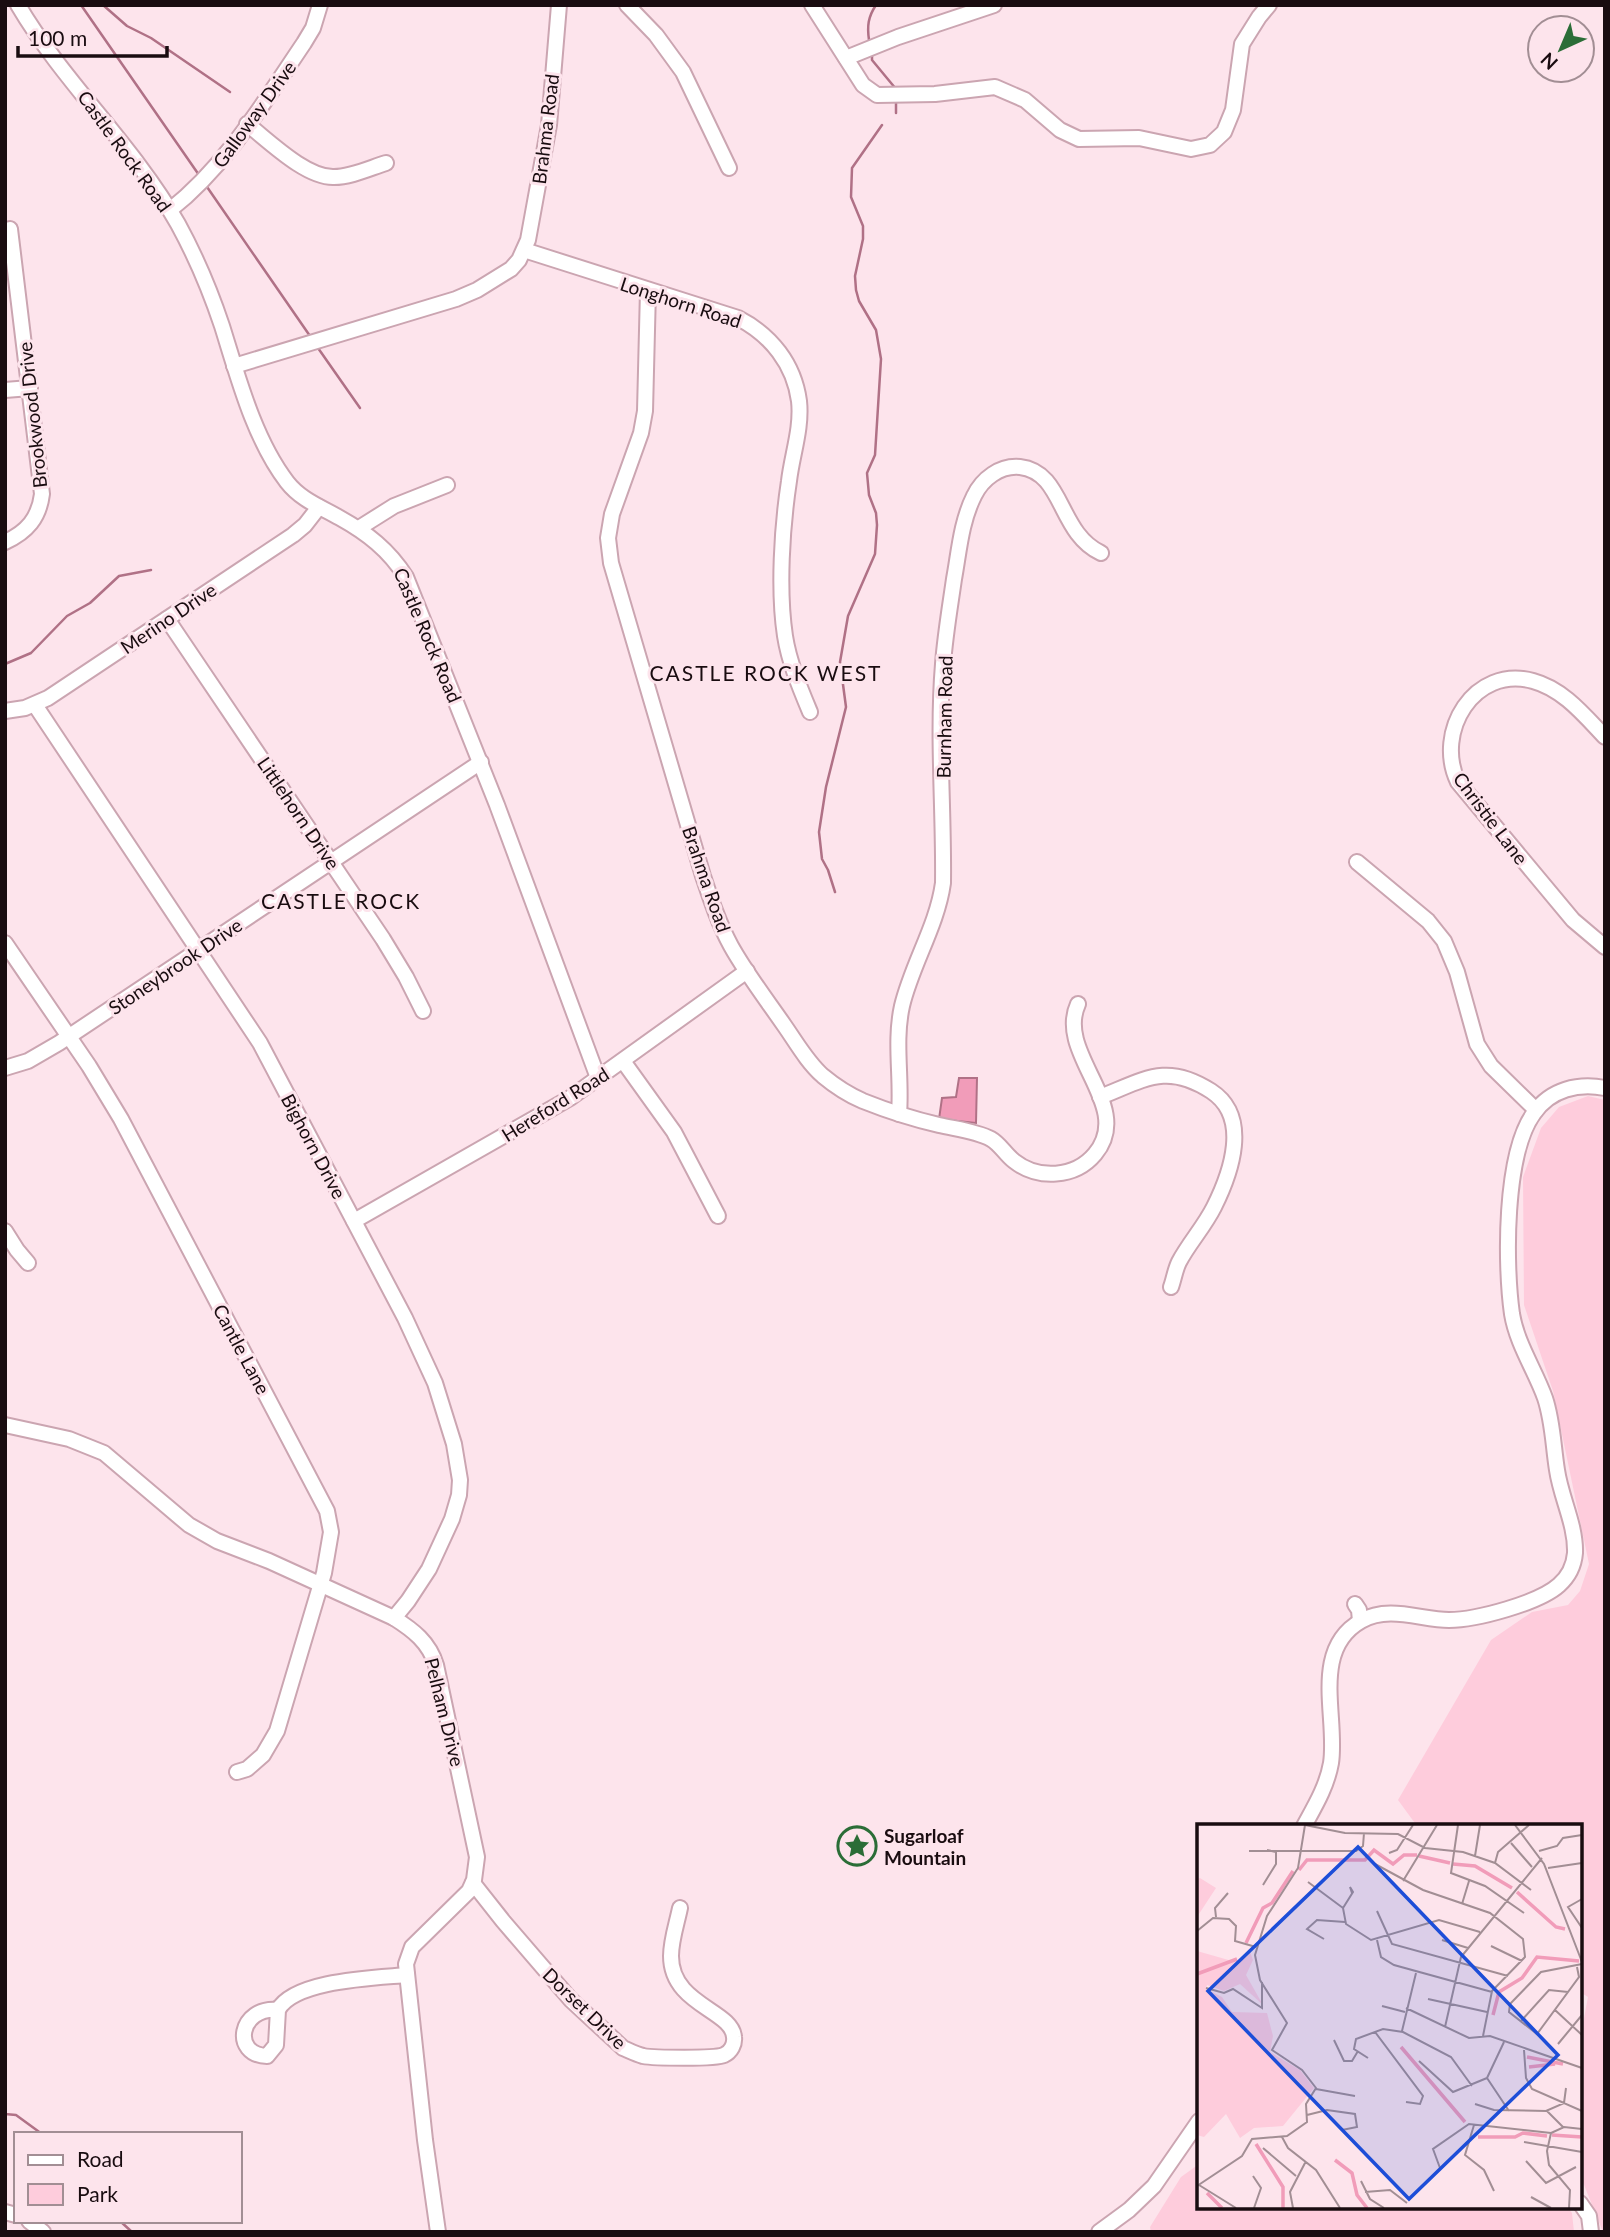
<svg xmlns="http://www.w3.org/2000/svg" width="1610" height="2237" font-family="Lato,sans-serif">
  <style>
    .green { fill: #feccdc }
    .water { fill: #f19cb9; stroke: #b07186; stroke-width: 2 }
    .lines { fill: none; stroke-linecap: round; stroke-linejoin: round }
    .stream { stroke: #b07186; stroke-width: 2.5 }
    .minor-casing { stroke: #cba5b1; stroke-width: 18 }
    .minor { stroke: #fff; stroke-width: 14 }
    .labels { text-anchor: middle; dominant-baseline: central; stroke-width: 6; stroke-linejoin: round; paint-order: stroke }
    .street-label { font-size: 19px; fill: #190c10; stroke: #fde4ec }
    .poi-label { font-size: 19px; font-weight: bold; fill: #190c10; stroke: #fde4ec; text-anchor: start }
    .neighbourhood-label { font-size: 21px; letter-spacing: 2px; fill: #190c10; stroke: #fde4ec }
    .inset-river { fill: none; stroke: #f19cb9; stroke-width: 3.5 }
    .inset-road { fill: none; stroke: #a28e94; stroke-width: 2 }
    .view { fill: #1d4ed8; fill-opacity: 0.15; stroke: #1d4ed8; stroke-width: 3.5 }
    .inset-edge { fill: none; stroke: #190c10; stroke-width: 3.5 }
  </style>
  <rect width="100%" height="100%" fill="#fde4ec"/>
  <g class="green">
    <polygon points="1588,1096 1605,1100 1605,2232 1603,2232 1580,2175 1580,2039 1588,1997 1580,1992 1580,1826 1417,1826 1398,1800 1491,1640 1532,1612 1568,1605 1580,1591 1589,1564 1553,1391 1524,1305 1523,1177 1541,1128 1559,1107"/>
    <polygon points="1199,2164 1199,2207 1567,2207 1572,2213 1574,2232 1151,2232 1150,2227 1181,2177"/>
  </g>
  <polygon class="water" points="959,1078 977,1078 976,1123 939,1119 942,1098 956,1097"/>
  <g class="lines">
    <g class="stream">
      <polyline points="81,5 199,175"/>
      <polyline points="103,5 127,26 151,38 230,92"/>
      <path d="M869,40c-2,-14 -1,-23 7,-35"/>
      <polyline points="872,56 872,60 896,89"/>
      <polyline points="896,113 896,102"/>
      <polyline points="205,184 310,336"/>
      <polyline points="318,348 360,408"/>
      <polyline points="5,664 31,653 67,616 90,603 119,576 151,570"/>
      <polyline points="835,892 828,870 822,859 819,832 826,787 846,707 840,662 848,616 875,554 877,525 876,513 869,495 867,473 875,455 881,359 876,330 859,301 856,290 855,276 863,239 863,226 851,197 852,168 882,125"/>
      <polyline points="5,2114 16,2115 42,2134"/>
      <polyline points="120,2221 132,2232"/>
    </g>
    <g class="minor-casing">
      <g id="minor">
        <path d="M18,5c46,78 115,140 160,219 18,33 32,66 44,102 16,51 32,113 65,156 14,18 34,25 53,36 27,15 49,32 66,59l91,228 101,273"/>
        <polyline points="627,5 656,35 683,72 729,168"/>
        <polyline points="812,5 863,85 877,95 935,94 995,87 1025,100 1060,130 1079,139 1139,138 1191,149 1210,145 1224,132 1233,110 1242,44 1259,17 1269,5"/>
        <polyline points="846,58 898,37 994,5"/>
        <path d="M247,124c22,17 59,54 87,53 17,0 36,-9 52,-14"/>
        <path d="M170,210c56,-44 94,-108 134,-167l9,-15 7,-23"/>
        <path d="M5,230l5,-1 32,265c-3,24 -15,38 -37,48"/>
        <path d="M524,250l214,68c33,17 56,46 61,83 3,27 -7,54 -10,80 -7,46 -11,109 -4,155 4,26 15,52 25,76"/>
        <path d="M648,290l-3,121 -4,22 -29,81 -4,24 3,25 92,313c8,24 16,48 28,70 15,27 35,53 53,79 12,17 23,37 39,51 12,10 26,19 40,25 25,10 50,18 76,24 17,4 37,6 52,14 9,5 14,15 23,22 24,19 61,17 81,-7 40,-48 -40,-100 -17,-150"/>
        <polyline points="234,366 456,299 477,290 511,269 519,260 528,240 549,125 559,5"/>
        <polyline points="5,390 30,388"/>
        <polyline points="359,528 394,506 447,485"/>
        <polyline points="167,619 383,939 406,977 423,1011"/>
        <polyline points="35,705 260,1043 405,1318 435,1383 454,1444 460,1480 459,1495 452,1519 429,1569 408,1601 394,1618"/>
        <polyline points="5,711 25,708 48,698 293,535 305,525 319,507"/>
        <path d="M1605,737c-21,-22 -42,-48 -72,-56 -59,-16 -99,51 -75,101l115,138 32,27"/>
        <polyline points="1357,862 1428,921 1444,941 1457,972 1477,1044 1491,1066 1536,1110"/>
        <polyline points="5,943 89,1066 121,1119 327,1511 331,1532 324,1573 277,1731 263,1755 247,1769 237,1772"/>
        <polyline points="623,1061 674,1132 718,1216"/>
        <polyline points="5,1068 28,1061 59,1043 481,762"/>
        <path d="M1100,1097c44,-17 66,-35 111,-6 40,26 20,82 3,116 -10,20 -25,36 -35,55 -4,8 -5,17 -8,25"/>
        <path d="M899,1114c3,-36 -5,-72 3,-108 10,-42 35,-80 41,-123 1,-73 -6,-147 0,-219 2,-28 7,-57 11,-85 5,-27 7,-57 20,-83 8,-17 26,-31 46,-29 44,5 38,66 81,86"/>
        <polyline points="354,1221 570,1098 747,971"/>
        <polyline points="5,1231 17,1250 28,1263"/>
        <path d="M5,1425l64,14 35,14 85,72 28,16 52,20 125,57c19,12 35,24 42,47l41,192 -3,23 -5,11 -57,56 -6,17 19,176 13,92"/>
        <polyline points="1355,1604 1359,1610 1360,1621"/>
        <path d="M1304,1826c11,-20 23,-40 27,-63 7,-45 -21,-113 30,-142 28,-16 60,-1 88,-1 27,0 90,-17 110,-35 9,-8 15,-20 16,-32 1,-28 -14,-55 -18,-83 -4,-25 -4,-48 -12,-72 -10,-28 -28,-54 -33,-84 -7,-49 -8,-160 22,-201 17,-24 44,-30 71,-25"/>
        <path d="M473,1883l30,38 68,79 52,48c7,3 13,6 20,8 11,2 72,3 81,-1 7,-3 11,-11 10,-18 -2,-27 -63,-32 -63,-81 0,-16 6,-33 9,-48"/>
        <path d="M278,2010l-2,35 -9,11c-36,-1 -28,-50 11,-46 16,-30 97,-32 129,-35"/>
        <polyline points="1580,2203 1589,2216 1591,2232"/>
        <polyline points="5,2212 16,2215"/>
        <polyline points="29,2221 43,2232"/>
        <polyline points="1099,2232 1129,2210 1154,2186 1199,2121"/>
      </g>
    </g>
    <use href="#minor" class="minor"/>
  </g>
  <defs>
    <g id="sight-ring" transform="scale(2.0125)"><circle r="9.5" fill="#fde4ec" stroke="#2b6d37" stroke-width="1.5"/><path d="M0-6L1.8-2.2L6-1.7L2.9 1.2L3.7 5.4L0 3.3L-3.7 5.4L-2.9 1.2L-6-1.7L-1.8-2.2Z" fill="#2b6d37"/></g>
  </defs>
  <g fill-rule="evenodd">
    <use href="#sight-ring" x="857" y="1846"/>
  </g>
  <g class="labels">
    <g class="street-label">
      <text transform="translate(254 114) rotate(-54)">Galloway Drive</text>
      <text transform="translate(545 129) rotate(-83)">Brahma Road</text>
      <text transform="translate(125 151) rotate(54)">Castle Rock Road</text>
      <text transform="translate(681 302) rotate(18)">Longhorn Road</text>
      <text transform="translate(32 415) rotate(-96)">Brookwood Drive</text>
      <text transform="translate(168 618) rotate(-34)">Merino Drive</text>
      <text transform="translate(428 635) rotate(67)">Castle Rock Road</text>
      <text transform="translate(944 717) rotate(-89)">Burnham Road</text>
      <text transform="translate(299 813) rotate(56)">Littlehorn Drive</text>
      <text transform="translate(1491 818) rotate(53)">Christie Lane</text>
      <text transform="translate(707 879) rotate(71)">Brahma Road</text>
      <text transform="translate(175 966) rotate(-34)">Stoneybrook Drive</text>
      <text transform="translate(555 1104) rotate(-32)">Hereford Road</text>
      <text transform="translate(314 1146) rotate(62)">Bighorn Drive</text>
      <text transform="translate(242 1349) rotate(62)">Cantle Lane</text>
      <text transform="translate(445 1712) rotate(76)">Pelham Drive</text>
      <text transform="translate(585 2008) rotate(44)">Dorset Drive</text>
    </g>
    <g class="poi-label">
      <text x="884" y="1835">Sugarloaf<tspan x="884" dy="22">Mountain</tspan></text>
    </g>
    <g class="neighbourhood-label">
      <text x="766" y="672">CASTLE ROCK WEST</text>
      <text x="341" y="900">CASTLE ROCK</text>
    </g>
  </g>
  <g transform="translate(1197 1824)">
    <rect width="385" height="385" fill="#fde4ec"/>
    <path d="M3,54l16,10 -19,29v-38zM52,125l4,11 -7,15 17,30 -23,-21 -16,7 -17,-6 -1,4 16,8 10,15 35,1 6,23 -3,16 30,18 14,18 -31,38 -29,2 -14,10 -14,-24 -22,23 -7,-2v-184l35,10 11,-2z" fill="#feccdc"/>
    <path class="inset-river" d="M222,32l31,7M256,40l22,2 37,22M102,46l8,-10h58l9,-10 19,14 11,-9h13M320,68l39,35 9,2M49,119l17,-35 9,-5 21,-32M0,150l40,-15M296,191l6,-23 23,-14 15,-21 42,4M204,223l64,75M330,233l36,7M332,243l26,-3M355,311l30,2M281,313h37l8,-4 24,3M59,320l27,43v21M138,336l17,13 5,22 10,13M10,369l15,15"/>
    <path class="inset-road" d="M108,1l40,8 53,1 27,14 38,4 32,11 36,27M261,1l-7,48 34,13 39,27M318,1l29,39 38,98M314,19l21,24M52,27h107l7,-5 1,-13M342,27l18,-5 6,-8 19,-3M192,29l8,-3 16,-25M278,32l5,-31M298,39l3,-11 31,-27M178,40l48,26 67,23 33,26 2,18 -33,34 -9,45M351,44l34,-5M206,57l34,-56M111,58l35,26 3,16 25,16 68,-20 41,12M66,61l13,-21v-12l-9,-2M385,75l-14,8 14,21M265,80l7,-23M146,84l10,-16 -3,-5 2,6M180,87l15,33 116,32M19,93l-1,-9 13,-15M0,107l16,-13 16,1 7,7 -1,15 21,6M127,115l-17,-10 10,-9 28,2M180,116l4,17 13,8 98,27M245,116l26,8M294,122l31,15M380,143l2,10 -42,57 -28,-22 1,-8 31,-32 41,-8M9,164l18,5 9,-4 29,19v-26M231,175l59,13M185,182l23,6M209,184l63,30 21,-2 92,32M358,186l27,25M324,197l28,-31 19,2M248,203l16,-70 81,-99M205,207l14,-58M178,208l48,64 -3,8 -14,-2M137,216l10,21h8l6,-10M361,220l24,-29M327,226l2,28 6,11 32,14 2,-15M171,234l-14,-9 2,-10 27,-10 20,3 48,25 21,29M222,237l34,31 34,-14M290,254l17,-36M290,254l22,33M119,265l39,7M278,280l19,6 52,1 18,-8 18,8M350,287l16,16M110,291l20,-5 28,4 2,13 -15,3M277,301l-9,30 19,15 10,21M85,313l6,11 28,22 24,38M327,318l58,10M66,324l33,28M329,337l20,22 30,-16M243,344l-7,-19 36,-25 82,9M56,352l8,12 -7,20M164,357l9,18 14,9M2,361l37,23M0,362l45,-30 10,-17 35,-3 20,-14 -1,-18 10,-16 -14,-18 -30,-20 15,-27 -27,-43 -5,-25 12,-39 31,-48 7,-43M168,368l25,-2 17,13M334,373l20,11M96,384l-3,-16 16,-31M372,384l1,-18 -21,-25 -2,-14 4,-18 13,-6 18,2"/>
    <path class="view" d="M161,23l200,208 -149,144 -201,-208z"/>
    <rect width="385" height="385" class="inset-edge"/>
  </g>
  <rect width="1610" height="2237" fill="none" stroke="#190c10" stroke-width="14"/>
  <rect x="14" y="2132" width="228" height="91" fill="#fde4ec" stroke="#a28e94" stroke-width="2"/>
  <rect x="28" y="2155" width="35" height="10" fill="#ffffff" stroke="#a28e94" stroke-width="2"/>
  <text x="77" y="2167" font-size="21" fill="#190c10">Road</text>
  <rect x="28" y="2184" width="35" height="21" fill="#feccdc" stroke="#a28e94" stroke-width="2"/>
  <text x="77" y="2202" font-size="21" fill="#190c10">Park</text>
  <g transform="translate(1561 49) rotate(224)"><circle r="33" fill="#fde4ec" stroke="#a28e94" stroke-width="2"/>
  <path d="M0-5L12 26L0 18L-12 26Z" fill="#2b6d37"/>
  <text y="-10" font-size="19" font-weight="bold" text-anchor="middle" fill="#190c10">N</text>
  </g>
  <path d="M18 46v10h149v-10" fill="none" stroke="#190c10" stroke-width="3.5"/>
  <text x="28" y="46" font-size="21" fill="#190c10" stroke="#fde4ec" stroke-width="5" paint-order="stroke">100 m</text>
</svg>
